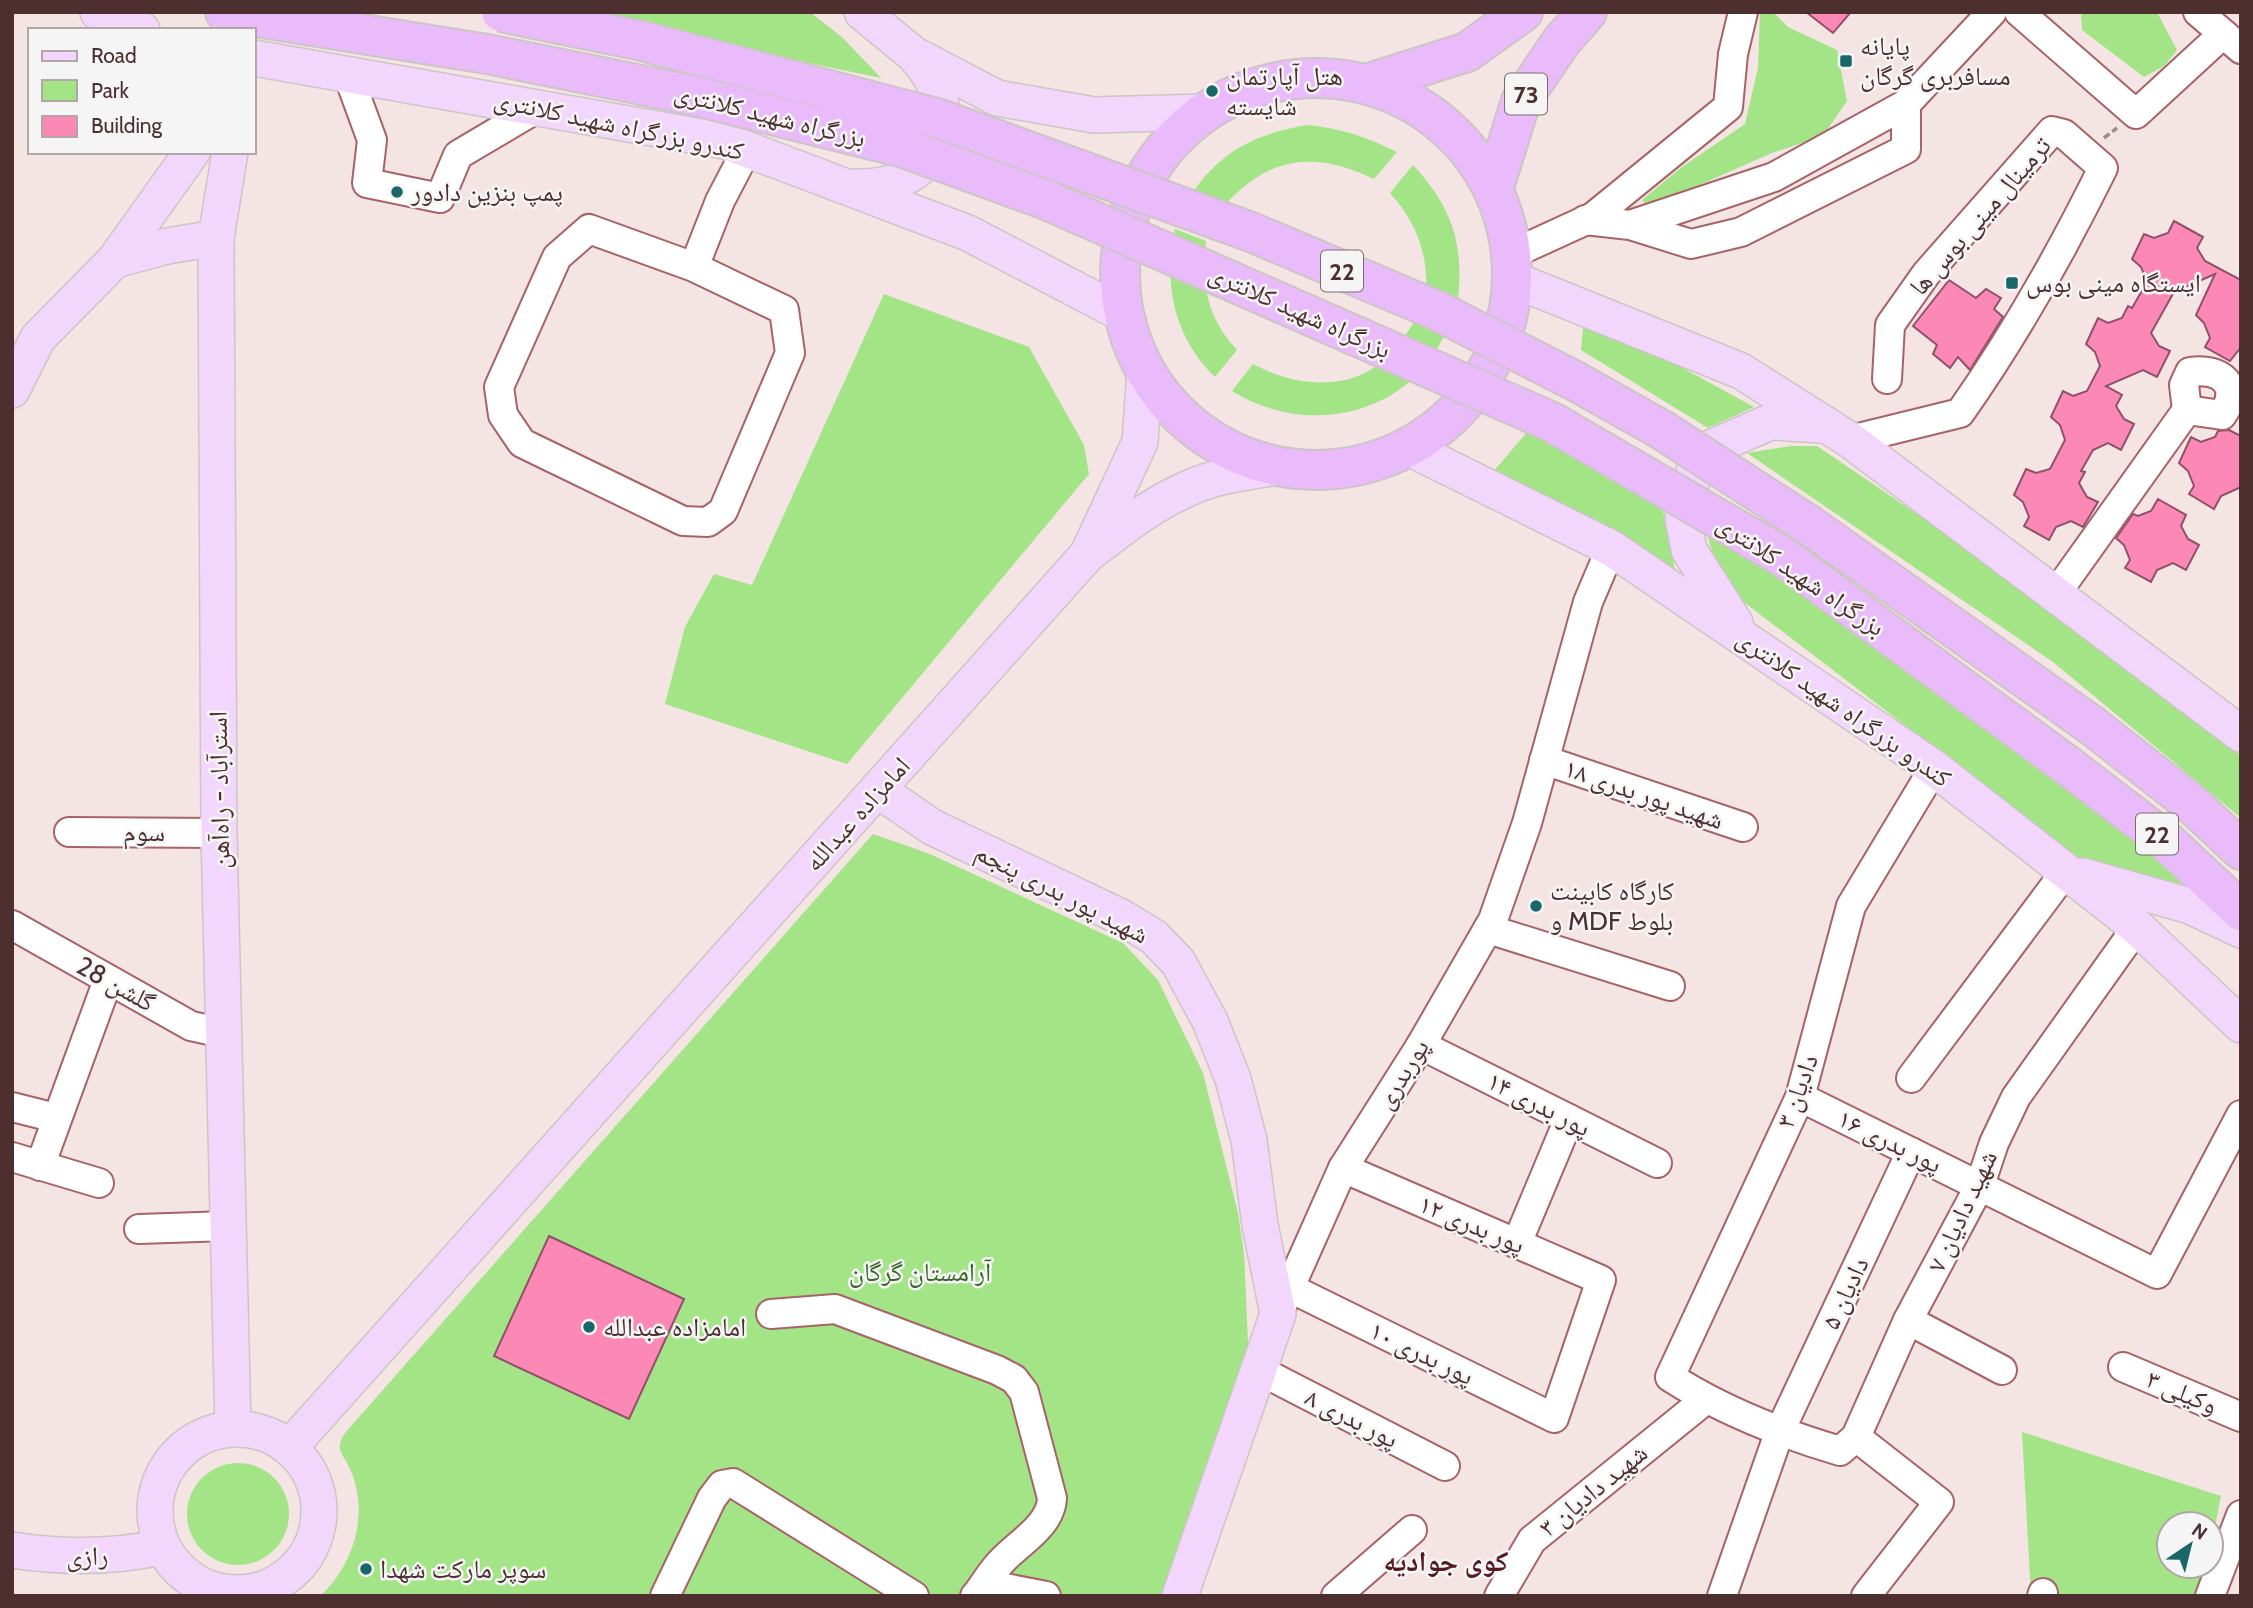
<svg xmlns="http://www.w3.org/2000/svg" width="2253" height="1608" font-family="Cabin,'Noto Naskh Arabic',sans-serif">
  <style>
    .green { fill: #a3e486 }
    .building { fill: #fb88b5; stroke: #8f5169; stroke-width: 2 }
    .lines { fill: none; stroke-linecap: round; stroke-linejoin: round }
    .minor-casing { stroke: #a76367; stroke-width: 32 }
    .major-casing { stroke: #cdc5c5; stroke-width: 38 }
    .highway-casing { stroke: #cdc5c5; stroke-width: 42 }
    .path { stroke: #a18a8a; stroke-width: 3.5; stroke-dasharray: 7 3.5; stroke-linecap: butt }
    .minor { stroke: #fff; stroke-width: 28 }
    .major { stroke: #f2d6fc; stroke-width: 35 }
    .highway { stroke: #e9bbfa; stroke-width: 38 }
    .highway-bridge-casing { stroke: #cdc5c5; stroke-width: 42; stroke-linecap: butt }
    .highway-bridge { stroke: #e9bbfa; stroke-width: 38 }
    .poi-dot { fill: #196768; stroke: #f5f5f5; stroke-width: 2.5 }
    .labels { text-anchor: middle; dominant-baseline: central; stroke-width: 5; stroke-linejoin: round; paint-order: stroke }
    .shield { fill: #f5f5f5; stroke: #7f6a6b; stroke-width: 2 }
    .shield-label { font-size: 24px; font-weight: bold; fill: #4d2f30 }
    .poi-label { font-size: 26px; fill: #4d2f30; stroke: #f5f5f5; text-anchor: start }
    .street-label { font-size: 26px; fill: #4d2f30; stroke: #f5f5f5 }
    .park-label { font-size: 26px; fill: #396423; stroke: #f5f5f5 }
    .neighbourhood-label { font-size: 28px; font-weight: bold; fill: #551a21; stroke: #f5f5f5 }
  </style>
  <rect width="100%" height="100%" fill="#f4e4e4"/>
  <g class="green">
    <polygon points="559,12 810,12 843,38 881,78"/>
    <polygon points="1760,12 1773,12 1788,27 1837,50 1847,101 1823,136 1772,153 1649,207 1642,200 1682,167 1745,124 1758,68"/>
    <polygon points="2081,12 2157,12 2177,50 2164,66 2144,77 2082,30"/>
    <path d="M1307,125c34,3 60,12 90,27l-23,27c-68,-33 -117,-18 -161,41l-30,-12c30,-52 66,-73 124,-83z"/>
    <path d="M1413,165c39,42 51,78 45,135l-32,1c3,-43 -7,-76 -36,-108z"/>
    <path d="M1175,229l31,12c-5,43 1,76 31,109l-22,27c-41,-40 -52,-92 -40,-148z"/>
    <polygon points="884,294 1029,347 1084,445 1089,474 847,764 665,704 685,627 714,574 752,585"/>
    <path d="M1414,322l31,13c-8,14 -16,29 -28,40 -50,49 -128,52 -185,16l21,-27c39,21 93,29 130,-3 13,-10 22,-25 31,-39z"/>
    <polygon points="1583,327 1657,354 1754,407 1708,428 1581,350"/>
    <polygon points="1528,431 1662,506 1675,570 1493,472"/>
    <polygon points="1791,446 1817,446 2007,575 2241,756 2241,818 2053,662 1747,453"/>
    <polygon points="1705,528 1799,593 2210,897 2081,860 1723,586"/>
    <path d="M873,834l57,20 193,89 35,37 45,93 35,140 6,40 5,112 -82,231h-847c34,-31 49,-82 31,-125 -6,-16 -18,-20 -6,-38z"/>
    <polygon points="2022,1432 2221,1496 2211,1547 2211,1524 2169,1524 2169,1566 2207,1566 2201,1596 2031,1596"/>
    <circle cx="238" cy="1514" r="51"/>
  </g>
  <g class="building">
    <polygon points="1806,12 1851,12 1833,33"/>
    <polygon points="2174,221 2203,237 2197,248 2205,261 2241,280 2241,347 2230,361 2205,347 2210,338 2204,323 2196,315 2215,274 2174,292 2151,333 2159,346 2170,351 2157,377 2143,370 2106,386 2122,395 2116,406 2124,419 2134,424 2121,450 2108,443 2093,450 2081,471 2085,472 2079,483 2087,497 2098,502 2083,527 2071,521 2056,527 2049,540 2024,526 2029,517 2023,502 2014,495 2026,469 2036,473 2050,469 2065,440 2060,425 2051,417 2063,391 2073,396 2087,391 2100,366 2095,352 2086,344 2098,318 2108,323 2122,318 2128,306 2132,308 2147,282 2141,267 2132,259 2144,234 2154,238 2168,233"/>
    <polygon points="1949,280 1976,298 1986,289 2001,298 1994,309 2003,317 1970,370 1958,357 1950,368 1933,354 1937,345 1913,326"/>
    <polygon points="2229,430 2241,436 2241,487 2221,496 2214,509 2189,494 2194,486 2188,471 2179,463 2191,437 2201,442 2215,437 2218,431"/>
    <polygon points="2158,499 2186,515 2181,526 2188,539 2199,545 2186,570 2173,563 2157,570 2151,582 2125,568 2130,560 2124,545 2116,538 2133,514 2138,516 2151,511"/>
    <polygon points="549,1236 684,1299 629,1419 494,1356"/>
  </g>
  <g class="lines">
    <g class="minor-casing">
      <g id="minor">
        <polyline points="2019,12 2136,114 2223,34"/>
        <polyline points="2198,12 2241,49"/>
        <polyline points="347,72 372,140 367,183 440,198 458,155 539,107"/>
        <polyline points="1906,104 1992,12"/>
        <polyline points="1585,220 1630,225 1774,177 1906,104 1906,149 1741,232 1691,244 1630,225"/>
        <polyline points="1512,254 1593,217 1728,107 1733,54 1743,12"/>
        <polyline points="694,267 589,229 557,257 499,387 503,415 522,443 683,521 708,522 723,511 790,353 784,310 694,267 720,201 747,149"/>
        <path d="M1850,440l110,-27c55,-78 101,-160 143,-245l-39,-34 -12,-3 -126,143 -36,51 -3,54"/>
        <path d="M2055,595l132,-185 -3,-25 6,-13c31,-5 53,14 32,43l-35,-5"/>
        <polyline points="1544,760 1743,827"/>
        <path d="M1934,768l-83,138 -51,191 -130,280c53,34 109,56 170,74l16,-14 52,-117 72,-135 14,-42 22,-46 121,-170"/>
        <polyline points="69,832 219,833"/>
        <polyline points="12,925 191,1026 223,1033"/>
        <polyline points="1488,929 1670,986"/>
        <polyline points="1421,1045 1657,1163"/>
        <polyline points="1911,1078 2066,871"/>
        <polyline points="1800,1097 2157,1274 2241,1115"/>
        <polyline points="12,1107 56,1118"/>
        <polyline points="12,1157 99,1183"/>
        <polyline points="40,1166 108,980"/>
        <polyline points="139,1229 228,1226"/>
        <polyline points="1517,1243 1569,1119"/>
        <polyline points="1290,1288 1554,1418 1601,1280 1343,1168"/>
        <path d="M771,1314l64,-5 162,61 17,9 10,13 28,106c-1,28 -34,45 -51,64 -9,9 -16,21 -24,32"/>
        <polyline points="1278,1314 1343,1168 1421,1045 1493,920 1527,823 1588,602 1611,548"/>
        <polyline points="1908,1320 2002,1370"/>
        <polyline points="2123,1367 2241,1417"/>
        <polyline points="1259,1370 1445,1466"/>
        <polyline points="1856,1437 1939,1502 1866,1596"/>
        <polyline points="665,1596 712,1498 722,1485 733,1483 914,1596"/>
        <polyline points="975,1596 1005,1588 1046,1596"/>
        <polyline points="1336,1596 1412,1530"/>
        <polyline points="1499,1596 1532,1540 1705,1400"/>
        <polyline points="1722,1596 1779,1433 1911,1152"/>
        <polyline points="2042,1596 2043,1593"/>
        <polyline points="2210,1596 2241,1515"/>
      </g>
    </g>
    <g class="major-casing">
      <g id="major">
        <polyline points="98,12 142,30"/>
        <polyline points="862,12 913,54 997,98 1094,115 1204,112"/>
        <polyline points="254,58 725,141 968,233 1121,313"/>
        <polyline points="230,152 216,238 219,833 233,1429"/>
        <path d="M855,187c82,3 115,-70 61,-130"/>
        <polyline points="115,260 167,246 216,238"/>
        <polyline points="1512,279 1741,371 1850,440 2241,734"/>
        <polyline points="12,390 38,338 115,260 192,152"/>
        <polyline points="1409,448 1611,548 1934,768 2137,927 2241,1025"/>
        <polyline points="1090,549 1140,442 1145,370"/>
        <polyline points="1735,623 1689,550 1683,518 1694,471 1700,458 1713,447 1770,422 1821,425"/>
        <polyline points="878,790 932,827 1121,917 1154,937 1178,962 1210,1021 1233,1079 1249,1140 1260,1225 1278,1314 1180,1596"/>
        <polyline points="2083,876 2190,906 2241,930"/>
        <circle cx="237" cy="1511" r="82"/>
        <path d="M289,1448l798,-893c32,-24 63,-50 100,-66 27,-13 60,-17 90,-22"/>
        <path d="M12,1550c51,8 99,8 150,-3"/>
      </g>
    </g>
    <g class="highway-casing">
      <g id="highway">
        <polyline points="225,12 487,54"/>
        <circle cx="1316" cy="274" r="196"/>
        <polyline points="1366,84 1467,52 1523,12"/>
        <polyline points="1493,190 1521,101 1561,42 1587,12"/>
        <polyline points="2094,727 2193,805 2241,850"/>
        <polyline points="2067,765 2165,840 2241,911"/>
      </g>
    </g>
    <polyline class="path" points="2104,138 2117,128"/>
    <use href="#minor" class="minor"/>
    <use href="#major" class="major"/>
    <use href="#highway" class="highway"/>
    <g class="highway-bridge-casing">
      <g id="highway-bridge">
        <polyline points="501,12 642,41 940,119 1251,232 1436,310 1577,382 1662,430 1809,525 2094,727"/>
        <polyline points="487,54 696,96 904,148 1044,199 1552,422 1782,556 2067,765"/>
      </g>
    </g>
    <use href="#highway-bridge" class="highway-bridge"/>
  </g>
  <g class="poi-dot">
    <rect x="1839" y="54" width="14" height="14" rx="3.5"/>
    <circle cx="1212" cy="91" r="7"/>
    <circle cx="397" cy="192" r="7"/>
    <rect x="2005" y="276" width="14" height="14" rx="3.5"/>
    <circle cx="1536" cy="906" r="7"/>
    <circle cx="589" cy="1327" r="7"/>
    <circle cx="366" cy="1569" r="7"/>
  </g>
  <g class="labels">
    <g class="shield">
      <rect x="1505" y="73.5" width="42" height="41" rx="5"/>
      <rect x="1321" y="250.5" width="42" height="41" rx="5"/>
      <rect x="2136" y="813.5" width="42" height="41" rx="5"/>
    </g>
    <g class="shield-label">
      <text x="1526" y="94">73</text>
      <text x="1342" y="271">22</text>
      <text x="2157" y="834">22</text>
    </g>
    <g class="poi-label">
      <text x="1860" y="46">پایانه<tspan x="1860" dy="30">مسافربری گرگان</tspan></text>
      <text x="1226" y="76">هتل آپارتمان<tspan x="1226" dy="30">شایسته</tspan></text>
      <text x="411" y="192">پمپ بنزین دادور</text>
      <text x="2026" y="283">ایستگاه مینی بوس</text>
      <text x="1550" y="891">کارگاه کابینت<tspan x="1550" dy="30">و MDF بلوط</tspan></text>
      <text x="603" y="1327">امامزاده عبدالله</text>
      <text x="380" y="1569">سوپر مارکت شهدا</text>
    </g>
    <g class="street-label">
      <text transform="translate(770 115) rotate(14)">بزرگراه شهید کلانتری</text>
      <text transform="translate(619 125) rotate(12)">کندرو بزرگراه شهید کلانتری</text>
      <text transform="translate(1980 216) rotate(-49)">ترمینال مینی بوس ها</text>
      <text transform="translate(1300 311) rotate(24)">بزرگراه شهید کلانتری</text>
      <text transform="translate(1801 575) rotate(34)">بزرگراه شهید کلانتری</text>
      <text transform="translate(1844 708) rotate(35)">کندرو بزرگراه شهید کلانتری</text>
      <text transform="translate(219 790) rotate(-91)">استرآباد - راه‌آهن</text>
      <text transform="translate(1644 794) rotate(19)">شهید پور بدری ۱۸</text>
      <text transform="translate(857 814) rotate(-48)">امامزاده عبدالله</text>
      <text x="144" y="832">سوم</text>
      <text transform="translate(1062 893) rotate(27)">شهید پور بدری پنجم</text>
      <text transform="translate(116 984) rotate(29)">گلشن 28</text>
      <text transform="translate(1402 1074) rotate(-58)">پوربدری</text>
      <text transform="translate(1797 1091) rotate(-70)">دادیان ۳</text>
      <text transform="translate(1539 1104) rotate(27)">پور بدری ۱۴</text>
      <text transform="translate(1890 1141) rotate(26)">پور بدری ۱۶</text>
      <text transform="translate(1962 1211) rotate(-65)">شهید دادیان ۷</text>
      <text transform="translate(1472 1224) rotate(23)">پور بدری ۱۲</text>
      <text transform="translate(1845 1293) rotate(-65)">دادیان ۵</text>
      <text transform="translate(1422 1353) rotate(26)">پور بدری ۱۰</text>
      <text transform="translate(2182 1392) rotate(23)">وکیلی ۳</text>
      <text transform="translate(1352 1418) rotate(27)">پور بدری ۸</text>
      <text transform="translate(1593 1490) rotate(-39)">۳ شهید دادیان</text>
      <text transform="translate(87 1556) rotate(-2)">رازی</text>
    </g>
    <g class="park-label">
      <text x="920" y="1272">آرامستان گرگان</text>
    </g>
    <g class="neighbourhood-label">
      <text x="1446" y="1561">کوی جوادیه</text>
    </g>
  </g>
  <rect width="2253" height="1608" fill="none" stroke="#4d2f30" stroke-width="28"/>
  <rect x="28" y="28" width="228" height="126" fill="#f5f5f5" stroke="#b2a6a6" stroke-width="2"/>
  <rect x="42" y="51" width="35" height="10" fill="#f2d6fc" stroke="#b2a6a6" stroke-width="2"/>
  <text x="91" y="63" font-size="21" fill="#4d2f30">Road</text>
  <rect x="42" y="80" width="35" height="21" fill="#a3e486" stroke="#b2a6a6" stroke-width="2"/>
  <text x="91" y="98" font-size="21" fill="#4d2f30">Park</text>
  <rect x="42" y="116" width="35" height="21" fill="#fb88b5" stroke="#b2a6a6" stroke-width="2"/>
  <text x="91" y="133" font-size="21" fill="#4d2f30">Building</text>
  <g transform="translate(2190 1545) rotate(35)"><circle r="33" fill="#f5f5f5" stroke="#b2a6a6" stroke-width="2"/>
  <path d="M0-5L12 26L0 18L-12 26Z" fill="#196768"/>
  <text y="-10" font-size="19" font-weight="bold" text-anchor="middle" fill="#4d2f30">N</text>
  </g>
</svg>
